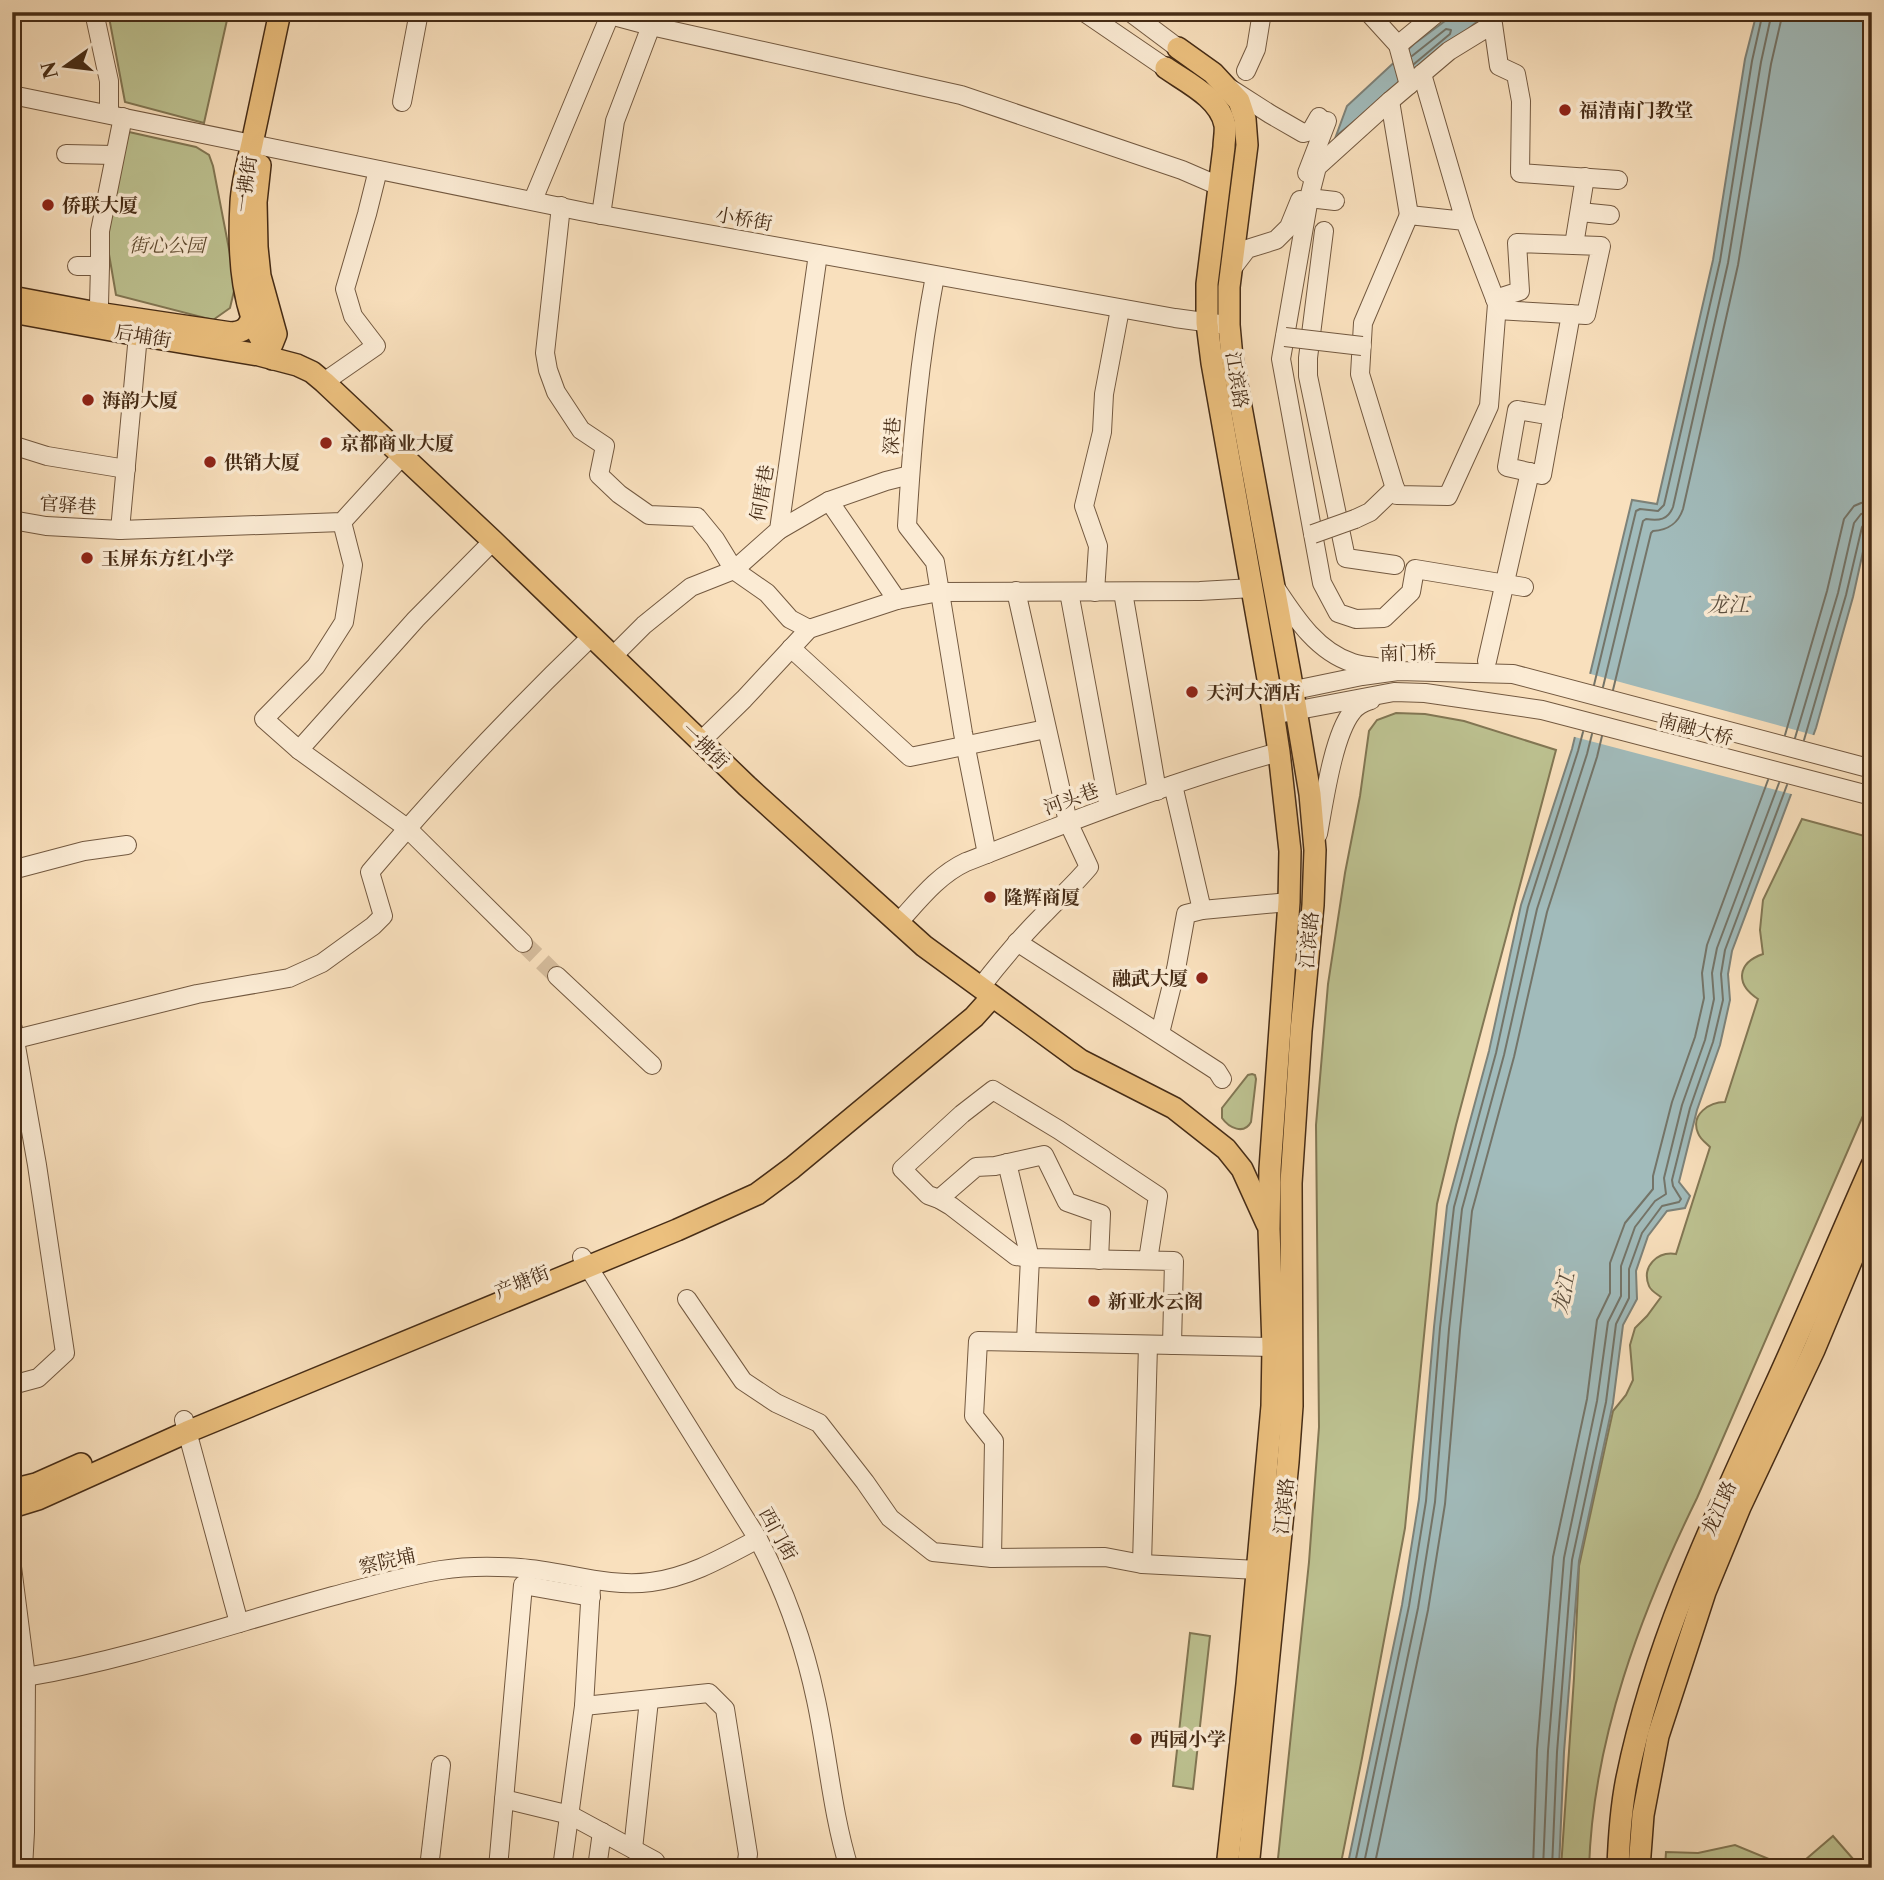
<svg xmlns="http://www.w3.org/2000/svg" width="1884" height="1880" font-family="'Libre Caslon Text','Noto Serif SC',serif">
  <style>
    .green { fill: #bdc291; stroke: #827754; stroke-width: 2 }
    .water { fill: #a1bbbb; stroke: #7d8279; stroke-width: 2 }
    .pier { fill: #f9e0bd }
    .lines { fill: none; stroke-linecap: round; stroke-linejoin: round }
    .shore { stroke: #747468; stroke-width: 2 }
    .minor-tunnel { stroke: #d5bc9c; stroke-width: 18; stroke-dasharray: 18 9; stroke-linecap: butt }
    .minor-casing { stroke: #735940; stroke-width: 20 }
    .major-casing { stroke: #462c16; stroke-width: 24 }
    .minor { stroke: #fbebd4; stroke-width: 18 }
    .major { stroke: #ecc07e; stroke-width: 21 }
    .minor-bridge-casing { stroke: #735940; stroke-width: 20; stroke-linecap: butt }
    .minor-bridge { stroke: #fbebd4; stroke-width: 18 }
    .poi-dot { fill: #8f2418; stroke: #fbebd4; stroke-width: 2.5 }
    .labels { text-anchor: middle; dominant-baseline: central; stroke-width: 7; stroke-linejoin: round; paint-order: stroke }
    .poi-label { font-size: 19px; font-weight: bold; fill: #462c16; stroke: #fbebd4; text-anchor: start }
    .street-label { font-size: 19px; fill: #462c16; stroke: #fbebd4 }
    .park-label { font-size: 19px; font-style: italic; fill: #5e4a2f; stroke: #fbebd4 }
    .water-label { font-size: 21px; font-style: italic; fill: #5d503f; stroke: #fbebd4 }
  </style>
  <rect width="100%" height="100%" fill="#f9e0bd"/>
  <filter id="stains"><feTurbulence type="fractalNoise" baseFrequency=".00286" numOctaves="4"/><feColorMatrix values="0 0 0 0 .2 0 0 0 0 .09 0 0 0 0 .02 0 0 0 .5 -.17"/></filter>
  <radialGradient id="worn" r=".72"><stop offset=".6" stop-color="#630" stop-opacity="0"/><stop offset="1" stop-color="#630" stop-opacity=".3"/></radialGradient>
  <g class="green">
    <polygon points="108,12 194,12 227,20 204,123 125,102"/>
    <polygon points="129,132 196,147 209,155 213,166 234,275 234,291 230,308 213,320 116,295 105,231"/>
    <polygon points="1396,713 1425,714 1464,721 1556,750 1456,1125 1437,1204 1405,1528 1362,1758 1340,1868 1277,1868 1309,1562 1319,1427 1316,1125 1328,984 1345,873 1360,796 1369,731 1377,720"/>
    <path d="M1802,819l70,19v257l-175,403c-56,114 -104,241 -108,370h-28l13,-190 5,-112 34,-155 13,-16 7,-15 -3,-35 5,-17 12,-12 14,-19c-4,-3 -10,-6 -12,-11 -8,-20 9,-35 27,-32l34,-107c-4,-4 -10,-8 -12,-14 -8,-19 12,-31 27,-31l33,-103c-23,-15 -21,-36 5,-45l-3,-24 3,-30z"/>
    <path d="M1252,1074l3,1 1,4 -5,43c-7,13 -22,6 -29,-4v-10l26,-33z"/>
    <polygon points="1190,1633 1210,1636 1193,1789 1173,1786"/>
    <polygon points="1833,1836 1861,1868 1665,1868 1666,1852 1698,1853 1735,1845 1776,1862 1805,1860"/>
  </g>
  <g class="water">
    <polygon points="1457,12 1489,12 1336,136 1347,106 1414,44"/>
    <polygon points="1757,12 1872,12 1872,504 1870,520 1853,597 1816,728 1732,951 1728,974 1730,1000 1720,1045 1697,1110 1679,1182 1690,1196 1685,1208 1667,1211 1648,1236 1636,1271 1637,1299 1623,1325 1613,1403 1579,1561 1564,1752 1559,1868 1347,1868 1402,1605 1419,1499 1434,1327 1447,1206 1489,1051 1521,905 1572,749 1632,500 1657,504 1713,260 1745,59"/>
  </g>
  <polygon class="pier" points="1587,673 1817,736 1795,795 1571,736"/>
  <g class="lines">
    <g class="shore">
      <polyline points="1412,56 1446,29 1451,30 1450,34 1414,64"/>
      <polyline points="1594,685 1636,511 1640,509 1658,511 1664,505 1720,261 1752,61 1763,12"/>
      <path d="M1603,687l40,-166 3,-2c13,2 22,1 27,-12l55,-244 33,-201 11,-50"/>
      <path d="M1613,690l38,-157 2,-2c15,-1 25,-7 30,-22l55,-244 33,-201 12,-52"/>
      <polyline points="1785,735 1827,591 1844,519 1854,506 1861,503 1872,501"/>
      <polyline points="1795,738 1838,593 1854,523 1861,514 1872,512"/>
      <polyline points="1804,740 1846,595 1862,527 1866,521 1872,520"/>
      <polyline points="1354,1868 1409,1606 1426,1501 1440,1328 1454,1207 1496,1053 1528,907 1578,751 1583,732"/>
      <polyline points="1363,1868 1418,1608 1435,1502 1449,1329 1462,1209 1504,1055 1537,909 1587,754 1592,734"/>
      <polyline points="1374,1868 1428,1610 1445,1504 1460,1330 1472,1211 1514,1057 1547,912 1597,757 1602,736"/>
      <polyline points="1533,1868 1537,1750 1553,1557 1587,1399 1597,1320 1610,1293 1610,1263 1625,1223 1653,1189 1653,1176 1672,1102 1695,1037 1704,998 1702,973 1707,945 1768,780"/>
      <polyline points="1543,1868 1548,1751 1564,1558 1597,1401 1608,1322 1621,1296 1621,1266 1635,1227 1655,1201 1666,1194 1664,1178 1682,1105 1705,1040 1714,999 1712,973 1717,948 1779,783"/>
      <polyline points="1552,1868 1557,1752 1572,1560 1606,1402 1616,1324 1629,1298 1629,1269 1642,1233 1662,1206 1679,1202 1681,1199 1673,1186 1672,1180 1690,1108 1713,1042 1723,1000 1721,974 1725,950 1787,785"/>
    </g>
    <polyline class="minor-tunnel" points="523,943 557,976"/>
    <g class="minor-casing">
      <g id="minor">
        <polyline points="94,12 109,81 109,114"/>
        <polyline points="599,12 651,26 961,95 1182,170 1219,186"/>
        <polyline points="1084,12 1166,68"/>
        <polyline points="1130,12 1178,48"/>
        <polyline points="1368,12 1398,45 1409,85"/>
        <polyline points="1398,45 1438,12"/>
        <polyline points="1246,71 1256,49 1262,12"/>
        <polyline points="1422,74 1465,221 1497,304 1489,406 1448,496 1397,495 1360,374 1363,323 1409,215 1465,221"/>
        <polyline points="1231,89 1270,114 1303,133 1311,131 1319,117"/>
        <polyline points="12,95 585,212 1175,318 1219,324"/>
        <polyline points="1390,101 1409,215"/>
        <polyline points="402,102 419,12"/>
        <polyline points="66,154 114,155"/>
        <polyline points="1307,173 1327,121"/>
        <polyline points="1309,198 1335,201"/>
        <polyline points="533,200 610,15"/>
        <polyline points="561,206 545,353 548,370 556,392 581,430 605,446 599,475 619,494 649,515 697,517 715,539 734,570 767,593 790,619 809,629"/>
        <polyline points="1580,212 1610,215"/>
        <polyline points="601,215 615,121 651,26"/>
        <polyline points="1324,231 1308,358 1308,376 1346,558 1395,565"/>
        <polyline points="1574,245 1585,177"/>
        <polyline points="77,266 100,266 100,231 123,117"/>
        <polyline points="1231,270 1247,249 1276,240 1289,227 1300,200"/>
        <path d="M935,276c-16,83 -23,166 -28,250l28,36 28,171 24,121"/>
        <polyline points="1495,299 1520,291 1517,243 1601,246 1586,315 1497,310"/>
        <polyline points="97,313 99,304 100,266"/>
        <polyline points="324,382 376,346 353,316 345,289 367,214 378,170"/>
        <polyline points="1553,416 1517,410 1507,467 1542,475 1571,314"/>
        <polyline points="12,445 47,456 126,469"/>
        <polyline points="829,501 897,600"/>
        <polyline points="1355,519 1370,512 1395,488"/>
        <polyline points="12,520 46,526 120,530 342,522 403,455"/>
        <polyline points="342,522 353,565 344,622 316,666 264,719 299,750 407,828 523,943"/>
        <polyline points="120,530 138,335"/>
        <polyline points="779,530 829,501 886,481 910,475"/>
        <polyline points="1524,587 1415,569 1411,592 1384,618 1356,619 1338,613 1322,583 1281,359 1309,198 1317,167 1390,101 1449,51 1493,24 1499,66 1516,74 1521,101 1520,173 1618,180"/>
        <path d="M1277,590c19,29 41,62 76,73 9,3 19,3 28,5"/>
        <polyline points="1069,592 1109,807"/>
        <polyline points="1095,592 1098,546 1084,506 1102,432 1104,394 1120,309"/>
        <polyline points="1123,592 1157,791"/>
        <polyline points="791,648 910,757 1046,729"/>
        <polyline points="612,657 644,625 691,587 734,570 779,530 818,254"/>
        <polyline points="1487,661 1530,472"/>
        <polyline points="1280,693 1362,676 1398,671 1513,674 1872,769"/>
        <polyline points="1283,713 1394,692 1425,693 1542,710 1872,796"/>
        <polyline points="701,741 744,699 809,629 897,600 939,592 1200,591 1253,588"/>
        <polyline points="299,750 416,619 493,541"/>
        <polyline points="1173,785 1202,910"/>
        <path d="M1318,834c6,-32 15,-98 34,-122 5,-7 11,-9 19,-12"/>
        <polyline points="12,870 84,851 127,845"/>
        <path d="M898,923c21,-23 40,-48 68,-61 103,-40 207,-81 313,-110"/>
        <polyline points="1017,942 1217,1071 1222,1079"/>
        <polyline points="557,976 652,1065"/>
        <path d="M980,988c20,-26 41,-51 64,-74 15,-16 31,-30 45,-47l-21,-45 -52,-231"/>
        <polyline points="1160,1033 1176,969 1186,914 1202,910 1289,902"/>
        <path d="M12,1040l185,-46 92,-16 33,-15 51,-37 10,-10 -13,-44c70,-83 144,-161 222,-236"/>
        <polyline points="1007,1163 1030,1258 1026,1341"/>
        <polyline points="939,1199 976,1167 995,1166 1044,1155 1067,1202 1101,1214 1099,1260"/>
        <path d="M582,1257l176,282c27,51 46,104 58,161 12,56 16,113 33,168"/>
        <polyline points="1148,1260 1158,1196 1059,1130 993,1090 962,1114 902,1169 928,1195 939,1199 951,1206 1016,1256 1030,1258 1174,1261 1172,1345"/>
        <polyline points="687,1299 743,1381 776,1403 819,1423 865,1482 890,1518 933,1552 992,1558 1105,1557 1142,1564 1258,1570"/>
        <polyline points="12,1385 38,1378 65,1353 37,1165 13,1029"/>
        <polyline points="184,1420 239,1623"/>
        <polyline points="992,1558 994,1441 974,1416 978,1341 1273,1347"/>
        <polyline points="1142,1564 1148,1345"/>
        <polyline points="12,1567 26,1677 25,1832 23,1868"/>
        <path d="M26,1677c104,-18 205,-53 307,-81 35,-9 71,-20 108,-26 25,-4 53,-4 79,-2 44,3 87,20 131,14 39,-5 73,-25 107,-43"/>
        <polyline points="584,1706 709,1693 725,1709 748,1854 746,1868"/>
        <polyline points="504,1799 570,1815 655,1861 659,1868"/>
        <polyline points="633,1849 649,1700"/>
        <polyline points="429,1868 441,1765"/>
        <polyline points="498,1868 523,1585 591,1597"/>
        <polyline points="562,1868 584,1706 591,1586"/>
        <polyline points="597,1868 602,1832"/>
      </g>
    </g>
    <g class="major-casing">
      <g id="major">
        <polyline points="1178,48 1213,73 1239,101 1245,119 1247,145 1229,287 1229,325 1232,358 1290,674 1310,794 1315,850 1313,905 1301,1031 1291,1183 1292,1406 1288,1462 1248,1868"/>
        <path d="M1166,68c20,14 54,30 59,57 1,7 -1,15 -1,22l-17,137v39l5,40 56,316 11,73 11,99 -1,51 -19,267 -1,60 4,118 -1,59 -25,278 -20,184"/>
        <path d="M12,297l85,16 134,20c12,-1 16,-4 21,-15"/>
        <polyline points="12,312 138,335 259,355 297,365 312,372 324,382 493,541 747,786 924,946 1080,1060 1174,1108 1226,1149 1242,1169 1267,1224"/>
        <polyline points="254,353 263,352 272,344 276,334 260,276 257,247 256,202 260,165"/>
        <path d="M273,359c-32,-43 -35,-104 -32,-156 1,-23 9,-47 13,-69 9,-41 17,-81 26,-122"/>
        <polyline points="12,1490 36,1484 81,1464"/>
        <polyline points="12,1507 38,1499 187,1432 677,1230 757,1194 792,1168 974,1017 992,997"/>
        <path d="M1618,1868c1,-30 3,-60 9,-90 28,-137 89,-264 147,-390 34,-74 65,-149 98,-223"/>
        <polyline points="1639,1868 1643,1815 1658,1736 1705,1592 1740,1507 1814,1350 1872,1211"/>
      </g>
    </g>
    <use href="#minor" class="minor"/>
    <use href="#major" class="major"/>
    <g class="minor-bridge-casing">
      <g id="minor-bridge">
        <polyline points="1285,337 1362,346"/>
        <polyline points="1313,534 1355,519"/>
      </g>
    </g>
    <use href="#minor-bridge" class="minor-bridge"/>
  </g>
  <g class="poi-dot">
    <circle cx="1565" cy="110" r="7"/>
    <circle cx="48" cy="205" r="7"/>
    <circle cx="88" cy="400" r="7"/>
    <circle cx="326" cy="443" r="7"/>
    <circle cx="210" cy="462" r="7"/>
    <circle cx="87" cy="558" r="7"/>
    <circle cx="1192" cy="692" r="7"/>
    <circle cx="990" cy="897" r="7"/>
    <circle cx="1202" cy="978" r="7"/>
    <circle cx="1094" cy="1301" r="7"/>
    <circle cx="1136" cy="1739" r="7"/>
  </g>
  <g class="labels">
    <g class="poi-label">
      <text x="1579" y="110">福清南门教堂</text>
      <text x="62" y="205">侨联大厦</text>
      <text x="102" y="400">海韵大厦</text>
      <text x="340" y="443">京都商业大厦</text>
      <text x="224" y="462">供销大厦</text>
      <text x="101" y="558">玉屏东方红小学</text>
      <text x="1206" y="692">天河大酒店</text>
      <text x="1004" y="897">隆辉商厦</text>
      <text x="1188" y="978" text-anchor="end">融武大厦</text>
      <text x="1108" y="1301">新亚水云阁</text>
      <text x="1150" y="1739">西园小学</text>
    </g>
    <g class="street-label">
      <text transform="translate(246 184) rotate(-82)">一拂街</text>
      <text transform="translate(744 219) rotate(10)">小桥街</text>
      <text transform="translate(143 336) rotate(10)">后埔街</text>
      <text transform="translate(1237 380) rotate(81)">江滨路</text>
      <text transform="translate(892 436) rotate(-86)">深巷</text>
      <text transform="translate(762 493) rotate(-80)">何厝巷</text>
      <text transform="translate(68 505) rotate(4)">官驿巷</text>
      <text transform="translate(1408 653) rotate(-2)">南门桥</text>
      <text transform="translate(1696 729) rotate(15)">南融大桥</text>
      <text transform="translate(705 746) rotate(44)">一拂街</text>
      <text transform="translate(1071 799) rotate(-20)">河头巷</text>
      <text transform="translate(1309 940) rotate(-85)">江滨路</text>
      <text transform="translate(522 1282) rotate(-22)">产塘街</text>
      <text transform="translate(1284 1506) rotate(-84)">江滨路</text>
      <text transform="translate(1719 1508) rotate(-66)">龙江路</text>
      <text transform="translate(778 1534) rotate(61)">西门街</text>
      <text transform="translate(387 1561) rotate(-13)">察院埔</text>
    </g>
    <g class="park-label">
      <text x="167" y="245">街心公园</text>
    </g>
    <g class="water-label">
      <text x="1728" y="604">龙江</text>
      <text transform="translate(1563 1293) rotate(-78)">龙江</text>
    </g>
  </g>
  <rect width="1884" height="1880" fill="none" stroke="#f9e0bd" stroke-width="42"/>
  <rect x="14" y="14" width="1856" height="1852" fill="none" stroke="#462c16" stroke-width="3.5"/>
  <rect x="21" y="21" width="1842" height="1838" fill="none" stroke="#462c16" stroke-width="2"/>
  <g transform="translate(66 66) rotate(256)" stroke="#fbebd4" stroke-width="5" paint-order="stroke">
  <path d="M0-5L12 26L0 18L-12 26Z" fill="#462c16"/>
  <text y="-10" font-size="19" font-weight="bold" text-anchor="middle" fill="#462c16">N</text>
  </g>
  <rect width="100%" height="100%" filter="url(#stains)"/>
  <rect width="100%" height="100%" fill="url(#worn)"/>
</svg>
